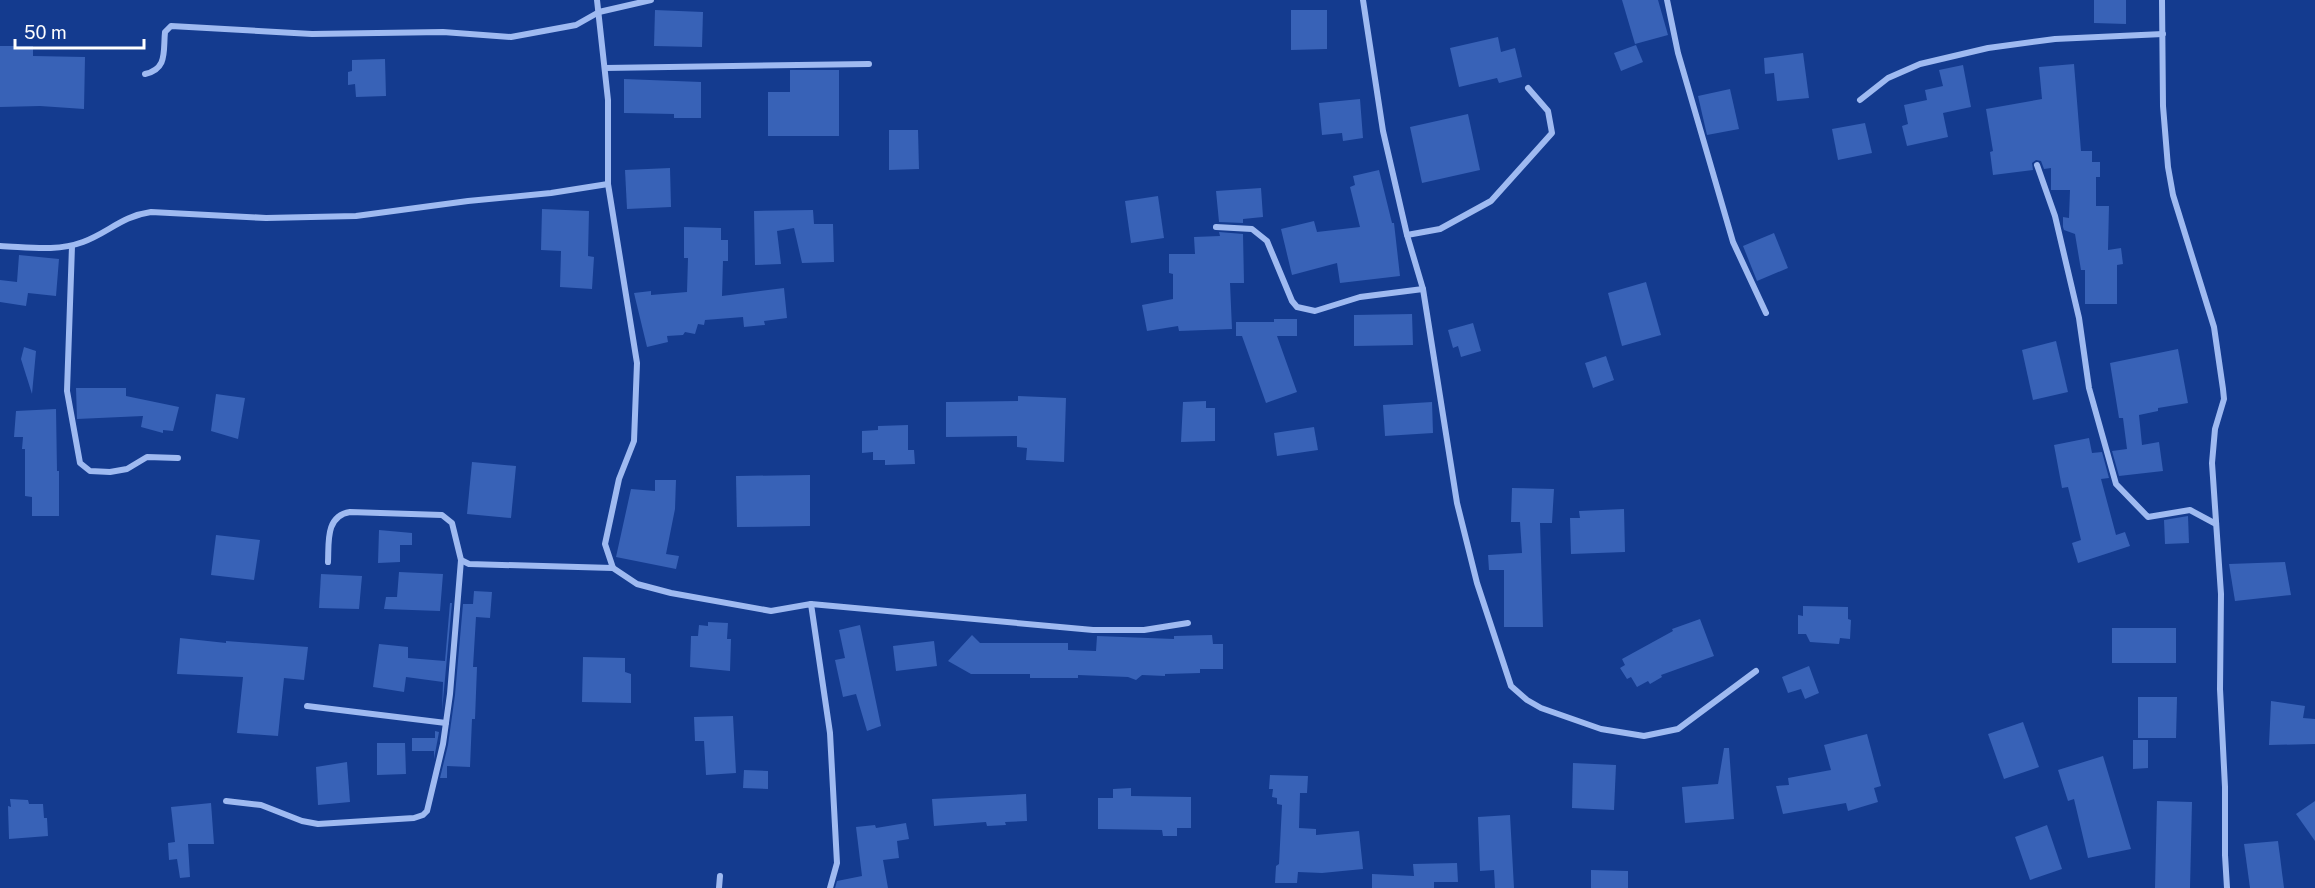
<svg xmlns="http://www.w3.org/2000/svg" width="2315" height="888" font-family="'Public Sans',sans-serif">
  <style>
    .building { fill: #3862b7 }
    .lines { fill: none; stroke-linecap: round; stroke-linejoin: round }
    .street { stroke: #9fbaf1; stroke-width: 6 }
  </style>
  <rect width="100%" height="100%" fill="#143b8f"/>
  <g class="building">
    <polygon points="1622,0 1658,0 1668,35 1635,44"/>
    <polygon points="2094,0 2126,0 2126,24 2094,23"/>
    <polygon points="655,10 703,12 702,47 654,46"/>
    <polygon points="1291,10 1327,10 1327,49 1291,50"/>
    <polygon points="1498,37 1501,52 1515,48 1522,77 1499,83 1497,78 1459,87 1450,48"/>
    <polygon points="1636,45 1643,62 1621,71 1614,53"/>
    <polygon points="0,46 33,46 33,56 85,57 84,109 40,106 0,107"/>
    <polygon points="1803,53 1809,98 1777,101 1774,73 1765,74 1764,58"/>
    <polygon points="385,59 386,96 356,97 355,84 348,85 348,72 352,71 352,60"/>
    <polygon points="2074,64 2081,151 2092,151 2092,162 2100,162 2100,177 2096,177 2096,206 2109,206 2108,250 2121,248 2123,264 2117,265 2117,304 2085,304 2085,270 2081,270 2075,234 2064,230 2063,227 2063,217 2069,218 2070,190 2051,190 2051,168 2044,169 2041,161 2036,160 2032,163 2033,170 1993,175 1990,152 1993,151 1986,109 2042,99 2039,67"/>
    <polygon points="1963,65 1971,107 1943,113 1948,137 1907,146 1902,126 1908,124 1904,105 1927,100 1925,90 1943,86 1939,70"/>
    <polygon points="790,70 839,70 839,136 768,136 768,92 790,92"/>
    <polygon points="624,79 701,82 701,118 674,118 674,114 624,113"/>
    <polygon points="1730,89 1739,129 1707,135 1698,96"/>
    <polygon points="1360,99 1363,138 1343,141 1342,133 1322,135 1319,103"/>
    <polygon points="1468,114 1480,170 1422,183 1410,127"/>
    <polygon points="1865,123 1872,153 1838,160 1832,129"/>
    <polygon points="889,130 918,130 919,169 889,170"/>
    <polygon points="670,168 671,207 627,209 625,170"/>
    <polygon points="1379,170 1392,223 1394,223 1400,276 1340,283 1337,263 1292,275 1281,229 1314,221 1317,232 1360,227 1350,187 1355,185 1353,176"/>
    <polygon points="1261,188 1263,217 1243,219 1243,223 1219,222 1216,191"/>
    <polygon points="1158,196 1164,238 1131,243 1125,201"/>
    <polygon points="542,209 589,211 588,256 594,257 592,289 560,287 561,251 541,250"/>
    <polygon points="813,210 814,224 833,224 834,262 802,263 794,228 777,231 781,264 755,265 754,211"/>
    <polygon points="684,227 721,228 721,240 728,240 728,261 723,261 722,296 784,288 787,318 764,321 765,325 744,327 743,317 705,320 704,325 698,324 695,334 685,332 683,335 667,336 668,342 647,347 634,293 651,291 651,295 687,292 688,258 684,258"/>
    <polygon points="1219,232 1243,234 1244,283 1230,283 1232,329 1179,331 1178,326 1147,331 1142,305 1173,299 1173,274 1169,273 1169,254 1195,254 1194,237 1220,236"/>
    <polygon points="1774,233 1788,268 1757,281 1743,246"/>
    <polygon points="19,255 59,259 56,296 28,293 26,306 0,302 0,280 17,282"/>
    <polygon points="1646,282 1661,335 1622,346 1608,293"/>
    <polygon points="1412,314 1413,345 1354,346 1354,315"/>
    <polygon points="1274,319 1297,319 1297,336 1277,336 1297,392 1266,403 1242,336 1236,336 1236,322 1274,322"/>
    <polygon points="1473,323 1481,351 1461,357 1458,346 1453,348 1448,330"/>
    <polygon points="2056,341 2068,392 2033,400 2022,350"/>
    <polygon points="24,347 36,351 32,394 21,359"/>
    <polygon points="2178,349 2188,403 2158,408 2158,411 2139,415 2142,445 2159,442 2163,471 2119,476 2112,451 2127,449 2123,418 2119,418 2110,363"/>
    <polygon points="1606,356 1614,380 1593,388 1585,363"/>
    <polygon points="76,388 126,388 126,396 179,407 173,431 163,430 163,433 141,427 143,416 77,419"/>
    <polygon points="216,394 245,398 238,439 211,431"/>
    <polygon points="1018,396 1066,398 1064,462 1026,460 1027,448 1017,447 1017,436 946,437 946,402 1018,401"/>
    <polygon points="1206,401 1206,408 1215,408 1215,441 1181,442 1183,402"/>
    <polygon points="1432,402 1433,433 1385,436 1383,405"/>
    <polygon points="56,409 57,471 59,471 59,516 32,516 32,497 25,496 25,449 22,449 23,437 14,437 16,411"/>
    <polygon points="908,425 908,450 914,450 915,464 885,465 885,460 873,460 873,452 862,453 862,431 878,430 878,426"/>
    <polygon points="1314,427 1318,450 1277,456 1274,433"/>
    <polygon points="2089,438 2092,453 2102,452 2109,478 2101,479 2116,535 2125,532 2130,546 2078,563 2072,543 2081,540 2068,487 2062,488 2054,445"/>
    <polygon points="472,462 516,466 511,518 467,514"/>
    <polygon points="810,475 810,526 737,527 736,476"/>
    <polygon points="655,480 676,480 675,509 666,554 679,556 676,569 616,557 631,489 655,491"/>
    <polygon points="1512,488 1554,489 1552,523 1540,523 1543,627 1504,627 1504,570 1489,570 1488,555 1522,553 1520,522 1511,522"/>
    <polygon points="1624,509 1625,552 1571,554 1570,518 1580,518 1579,511"/>
    <polygon points="2188,516 2189,543 2165,544 2164,520"/>
    <polygon points="379,530 412,533 412,545 400,545 400,562 378,563"/>
    <polygon points="216,535 260,540 254,580 211,575"/>
    <polygon points="2285,562 2291,595 2235,601 2229,564"/>
    <polygon points="399,572 443,574 440,611 384,609 386,597 397,597"/>
    <polygon points="321,574 362,576 359,609 319,608"/>
    <polygon points="474,591 492,592 490,618 476,617 473,667 477,667 475,719 472,719 470,767 447,766 447,778 440,778 448,745 455,695 463,604 473,604"/>
    <polygon points="450,603 452,603 442,711 443,682 406,677 404,692 373,687 379,644 408,647 408,658 445,661"/>
    <polygon points="1803,606 1848,607 1848,619 1851,620 1850,639 1840,638 1839,644 1810,642 1806,634 1798,634 1798,615 1803,616"/>
    <polygon points="1700,619 1714,656 1661,675 1662,677 1650,684 1648,681 1637,687 1631,677 1627,679 1620,668 1625,665 1622,659 1673,631 1672,629"/>
    <polygon points="708,622 728,623 727,639 731,639 730,671 690,667 691,636 698,636 699,625 708,626"/>
    <polygon points="860,625 881,726 867,731 856,694 843,697 835,660 845,658 839,630"/>
    <rect x="2112" y="628" width="64" height="35"/>
    <polygon points="972,635 980,643 1068,643 1068,650 1096,651 1097,636 1174,639 1174,636 1212,635 1213,644 1223,644 1223,669 1200,669 1200,673 1165,674 1165,676 1142,675 1136,680 1128,677 1078,675 1078,678 1030,678 1030,674 971,674 948,661"/>
    <polygon points="180,638 226,643 226,641 308,647 304,680 284,678 278,736 237,733 243,677 177,674"/>
    <polygon points="934,641 937,666 896,671 893,646"/>
    <polygon points="583,657 625,658 625,672 631,674 631,703 582,702"/>
    <polygon points="1809,666 1819,693 1805,699 1801,689 1788,693 1782,677"/>
    <polygon points="2138,697 2177,697 2176,738 2138,738"/>
    <polygon points="2271,701 2305,706 2303,718 2315,719 2315,744 2269,745"/>
    <polygon points="733,716 736,773 706,775 704,741 695,741 694,717"/>
    <polygon points="2023,722 2039,767 2004,779 1988,734"/>
    <polygon points="435,731 439,732 434,759 434,751 412,751 412,738 435,738"/>
    <polygon points="1867,734 1881,786 1874,788 1878,802 1848,811 1846,803 1783,814 1776,786 1789,785 1788,778 1831,770 1824,745"/>
    <polygon points="2133,740 2148,740 2148,768 2133,769"/>
    <polygon points="377,743 405,743 406,774 377,775"/>
    <polygon points="1724,748 1729,748 1734,819 1685,823 1682,787 1718,784"/>
    <polygon points="2103,756 2131,849 2088,858 2074,799 2068,801 2058,770"/>
    <polygon points="347,762 350,802 318,805 316,767"/>
    <polygon points="1573,763 1616,765 1614,810 1572,808"/>
    <polygon points="744,770 768,771 768,789 743,788"/>
    <polygon points="1270,775 1308,776 1307,793 1300,793 1299,828 1316,829 1316,835 1359,831 1363,869 1322,873 1298,872 1297,883 1275,883 1276,866 1279,864 1282,805 1277,804 1277,798 1272,797 1273,789 1269,789"/>
    <polygon points="1131,788 1131,796 1191,797 1191,828 1177,828 1177,836 1163,836 1162,830 1098,829 1098,798 1113,798 1113,789"/>
    <polygon points="1026,794 1027,821 1005,822 1006,825 987,826 986,822 934,826 932,799"/>
    <polygon points="10,799 28,800 29,804 43,804 44,818 47,818 48,836 9,839 8,806 11,807"/>
    <polygon points="2157,801 2192,802 2190,888 2155,888"/>
    <polygon points="2315,801 2315,841 2296,814"/>
    <polygon points="211,803 214,844 188,844 190,877 180,878 177,859 169,860 168,843 175,842 171,807"/>
    <polygon points="1510,815 1514,888 1495,888 1494,870 1480,871 1478,817"/>
    <polygon points="906,823 909,839 897,841 899,858 883,860 888,888 835,888 837,881 862,876 856,827 875,825 876,828"/>
    <polygon points="2047,825 2062,869 2030,880 2015,837"/>
    <polygon points="2278,841 2284,888 2250,888 2244,844"/>
    <polygon points="1457,863 1458,882 1434,882 1434,888 1372,888 1372,874 1414,876 1413,864"/>
    <polygon points="1591,870 1628,871 1628,888 1591,888"/>
  </g>
  <g class="lines">
    <g class="street">
      <polyline points="597,0 608,100 608,184 637,363 634,441 619,479 605,544 613,568 637,584 671,593 771,611 811,604 830,733 837,863 830,888"/>
      <polyline points="1363,0 1383,131 1407,235 1423,289 1457,503 1477,583 1511,686 1527,700 1541,708 1601,729 1644,736 1678,729 1756,671"/>
      <polyline points="1667,0 1678,53 1733,242 1766,313"/>
      <polyline points="2162,0 2163,106 2168,167 2173,195 2214,327 2223,389 2224,399 2215,429 2212,463 2221,594 2220,689 2225,787 2225,855 2227,888"/>
      <polyline points="605,68 869,64"/>
      <path d="M145,74c23,-5 18,-23 20,-42l6,-6 141,8 131,-2 68,5 65,-12 23,-13 52,-12"/>
      <polyline points="1860,100 1888,78 1920,64 1988,48 2055,39 2163,34"/>
      <polyline points="2037,165 2055,216 2079,318 2089,388 2116,484 2148,517 2190,510 2216,524"/>
      <polyline points="1216,227 1252,229 1267,241 1292,301 1297,307 1315,311 1360,297 1423,289"/>
      <polyline points="1407,235 1440,229 1491,201 1552,133 1548,111 1528,88"/>
      <path d="M0,246c28,1 56,6 83,-4 25,-9 39,-26 68,-30l115,6 90,-2 112,-15 83,-8 57,-9"/>
      <polyline points="72,246 67,391 80,463 90,471 110,472 127,469 147,457 178,458"/>
      <path d="M328,562c1,-19 -3,-46 22,-50l92,3 10,8 9,37 8,4 144,4"/>
      <polyline points="811,604 1093,630 1144,630 1188,623"/>
      <polyline points="307,706 446,723"/>
      <polyline points="226,801 261,805 302,821 318,824 414,818 423,815 427,811 443,744 450,694 461,560"/>
      <polyline points="719,888 720,876"/>
    </g>
  </g>
  <path d="M15 39v9h129v-9" fill="none" stroke="#ffffff" stroke-width="3"/>
  <text x="24" y="39" font-size="18" fill="#ffffff" stroke="#143b8f" stroke-width="4.5" paint-order="stroke">50 m</text>
</svg>
